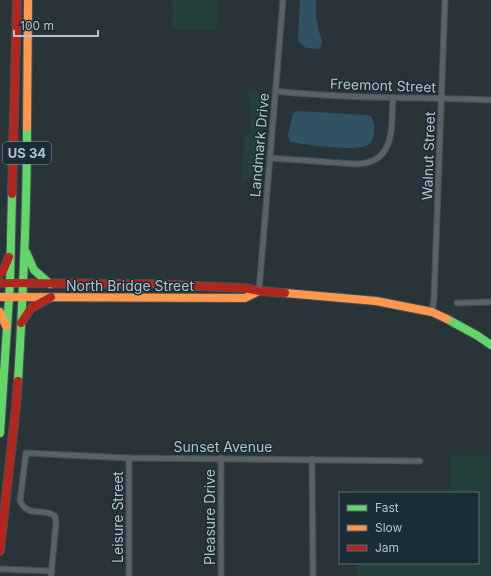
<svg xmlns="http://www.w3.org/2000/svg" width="491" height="576" font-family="Inter,sans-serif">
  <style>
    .green { fill: #253f3c }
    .water { fill: #315263 }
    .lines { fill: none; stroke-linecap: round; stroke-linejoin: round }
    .street-casing { stroke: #474f54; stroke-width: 7 }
    .fast-casing { stroke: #465056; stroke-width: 10 }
    .slow-casing { stroke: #465056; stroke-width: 10 }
    .jam-casing { stroke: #465056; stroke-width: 10 }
    .street { stroke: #596267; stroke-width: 5 }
    .fast { stroke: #63d668; stroke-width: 8 }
    .slow { stroke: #ff974d; stroke-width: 8 }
    .jam { stroke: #b3261e; stroke-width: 8 }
    .labels { text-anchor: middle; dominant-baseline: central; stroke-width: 3; stroke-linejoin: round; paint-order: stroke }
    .shield { fill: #1b2c35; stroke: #85949e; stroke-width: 1 }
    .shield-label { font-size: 13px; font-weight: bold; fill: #b2c1cb }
    .street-label { font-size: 14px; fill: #b2c1cb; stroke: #1b2c35 }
  </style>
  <rect width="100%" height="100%" fill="#293439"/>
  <g class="green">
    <polygon points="173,0 217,0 217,29 172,29"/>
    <path d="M256,89l4,9v5l-3,67 -3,8 -11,2 -1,-2 2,-44 5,1c3,-15 1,-29 -1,-43l2,-2z"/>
    <polygon points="451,456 491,456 491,576 357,576 357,563 478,563 478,493 357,493 357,489 451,489"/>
  </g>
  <g class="water">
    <polygon points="300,0 316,0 316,15 319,32 322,40 321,46 319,49 306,48 299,42 298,36"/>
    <path d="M299,111l67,4 6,2c3,8 4,21 -3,27 -9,9 -65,0 -79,-2l-2,-7 5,-22z"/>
  </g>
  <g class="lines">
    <g class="street-casing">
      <g id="street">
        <path d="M275,91c72,8 144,6 216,9"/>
        <path d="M270,158l85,6c41,0 36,-36 38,-66"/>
        <polyline points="259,291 283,0"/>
        <polyline points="457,303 491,302"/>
        <polyline points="432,312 434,298 445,0"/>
        <polyline points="129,458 129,576"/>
        <polyline points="221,458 221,576"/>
        <polyline points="312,459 313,576"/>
        <polyline points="0,569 52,571"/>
        <path d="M51,576l5,-53 -1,-7c-13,-9 -27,2 -35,-15l6,-48 102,5 292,3"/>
      </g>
    </g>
    <g class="fast-casing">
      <g id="fast">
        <polyline points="26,252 34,270 50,284"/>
        <polyline points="447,319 478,336 491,345"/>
        <path d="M18,381c5,-85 9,-169 9,-254"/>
        <polyline points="0,433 10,283 12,194"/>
      </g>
    </g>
    <g class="slow-casing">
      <g id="slow">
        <polyline points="27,127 28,0"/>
        <polyline points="285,293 376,301 432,312 447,319"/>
        <polyline points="0,297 245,298 259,291"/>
        <polyline points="0,312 6,326"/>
      </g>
    </g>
    <g class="jam-casing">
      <g id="jam">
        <polyline points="12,194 17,0"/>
        <polyline points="0,273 3,271 9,257"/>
        <polyline points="0,283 151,284 245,288 259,291 285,293"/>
        <polyline points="21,323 31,308 51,297"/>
        <polyline points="0,551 16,406 18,381"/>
      </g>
    </g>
    <use href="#street" class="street"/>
    <use href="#fast" class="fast"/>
    <use href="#slow" class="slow"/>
    <use href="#jam" class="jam"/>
  </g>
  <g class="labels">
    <rect class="shield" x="3" y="142" width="48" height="22" rx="3"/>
    <g class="shield-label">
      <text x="27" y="153">US 34</text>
    </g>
    <g class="street-label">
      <text transform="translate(383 85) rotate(2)">Freemont Street</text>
      <text transform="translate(259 145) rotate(-85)">Landmark Drive</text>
      <text transform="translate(428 156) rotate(-88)">Walnut Street</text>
      <text x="130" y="285">North Bridge Street</text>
      <text x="223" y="446">Sunset Avenue</text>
      <text transform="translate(117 517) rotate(-90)">Leisure Street</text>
      <text transform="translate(209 517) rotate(-90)">Pleasure Drive</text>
    </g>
  </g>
  <rect x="339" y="492" width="140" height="72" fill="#1b2c35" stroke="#576871"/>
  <rect x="347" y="505" width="20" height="6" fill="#63d668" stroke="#576871"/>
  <text x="375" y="512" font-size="12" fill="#b2c1cb">Fast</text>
  <rect x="347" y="525" width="20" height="6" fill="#ff974d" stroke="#576871"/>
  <text x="375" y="532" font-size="12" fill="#b2c1cb">Slow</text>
  <rect x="347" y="545" width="20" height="6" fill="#b3261e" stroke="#576871"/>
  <text x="375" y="552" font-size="12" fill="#b2c1cb">Jam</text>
  <path d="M14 30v6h84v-6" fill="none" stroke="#b2c1cb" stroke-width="2"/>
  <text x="20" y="30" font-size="12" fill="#b2c1cb" stroke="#1b2c35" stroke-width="3" paint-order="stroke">100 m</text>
</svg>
